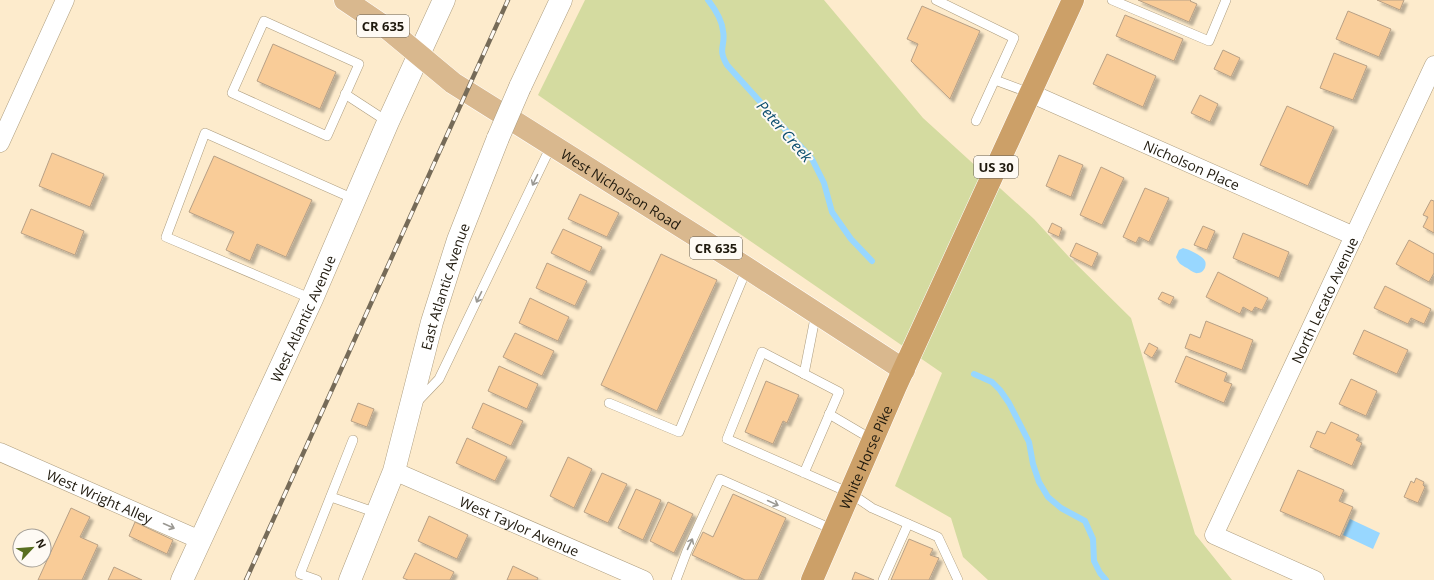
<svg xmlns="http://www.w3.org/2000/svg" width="1434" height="580" font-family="'Open Sans',sans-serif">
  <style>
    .green { fill: #d4dba0 }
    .water { fill: #98d7ff }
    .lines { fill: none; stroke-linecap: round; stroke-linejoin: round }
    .stream { stroke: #98d7ff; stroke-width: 6 }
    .building { fill: #f9cc98; stroke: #b7a086; filter: url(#shadow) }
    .service-casing { stroke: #ad9d7f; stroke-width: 10 }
    .minor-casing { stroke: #ad9d7f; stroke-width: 19 }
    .tertiary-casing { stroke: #ad9d7f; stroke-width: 23 }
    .primary-casing { stroke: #fff; stroke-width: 23 }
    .trunk-casing { stroke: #fff; stroke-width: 23 }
    .service { stroke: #fff; stroke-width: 9 }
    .minor { stroke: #fff; stroke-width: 18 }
    .tertiary { stroke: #fff; stroke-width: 22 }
    .primary { stroke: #d9b88e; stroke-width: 22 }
    .trunk { stroke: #cca068; stroke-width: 22 }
    .rail-casing { stroke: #766b58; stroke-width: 4.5 }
    .rail { stroke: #fefaf4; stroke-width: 3; stroke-dasharray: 9; stroke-linecap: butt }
    .tertiary-bridge-casing { stroke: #ad9d7f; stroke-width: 23; stroke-linecap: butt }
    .tertiary-bridge { stroke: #fff; stroke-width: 22 }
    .oneway { stroke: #9a9892 }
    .labels { text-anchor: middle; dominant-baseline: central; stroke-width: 4; stroke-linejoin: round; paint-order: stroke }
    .shield { fill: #fefaf4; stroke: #625c52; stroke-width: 1 }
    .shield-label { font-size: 13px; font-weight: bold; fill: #1f190d }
    .street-label { font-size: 14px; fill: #1f190d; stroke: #fefaf4 }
    .water-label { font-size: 15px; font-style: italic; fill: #0d4e6f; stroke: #fefaf4 }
  </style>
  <defs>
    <filter id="shadow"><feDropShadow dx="3.5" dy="3.5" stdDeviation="1" flood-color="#0004"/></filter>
  </defs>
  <rect width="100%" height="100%" fill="#fdebcc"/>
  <polygon class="green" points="585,0 824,0 923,118 1034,219 1069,257 1131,318 1195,534 1232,580 988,580 963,557 951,518 895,486 942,373 538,95"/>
  <g class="water">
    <path d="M1183,248c5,1 20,8 22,13 2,4 -1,12 -7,12 -3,1 -8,-3 -11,-5 -6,-3 -9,-5 -11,-11l3,-7z"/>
    <polygon points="1350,519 1380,533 1373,549 1343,535"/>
  </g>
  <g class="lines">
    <g class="stream">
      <path d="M708,0c7,9 14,20 15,31 3,15 -6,17 4,34l85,94 12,24 8,29 19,27 21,22"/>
      <polyline points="974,374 992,382 1000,390 1009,403 1029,442 1033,464 1039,482 1048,497 1061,508 1085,521 1093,539 1094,561 1100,573 1106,580"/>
    </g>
  </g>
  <g class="building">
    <polygon points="1138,0 1191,0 1190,1 1197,4 1189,22"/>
    <polygon points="1377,0 1404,0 1400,10"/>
    <polygon points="922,6 980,31 950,99 911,61 918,44 907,39"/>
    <polygon points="1348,11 1391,29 1379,57 1336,39"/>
    <polygon points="1125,15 1183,39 1174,61 1116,36"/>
    <polygon points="273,44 336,72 320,109 257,81"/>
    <polygon points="1223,50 1240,58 1231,77 1214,69"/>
    <polygon points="1334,53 1367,66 1353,100 1320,88"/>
    <polygon points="1107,54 1156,76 1143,107 1093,84"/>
    <polygon points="1200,95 1218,104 1210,122 1191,113"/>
    <polygon points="1287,106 1334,127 1308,186 1260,165"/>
    <polygon points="52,153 104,174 90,207 39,186"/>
    <polygon points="1059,155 1083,165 1071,197 1046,186"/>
    <polygon points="214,156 312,200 286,257 257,244 250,261 226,250 234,232 189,212"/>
    <polygon points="1101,167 1124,178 1102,225 1080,215"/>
    <polygon points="1145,188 1169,198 1149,242 1139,237 1136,243 1123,237"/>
    <polygon points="580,194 619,213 607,237 568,219"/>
    <polygon points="1431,200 1434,201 1434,233 1423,227 1428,217 1423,215"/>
    <polygon points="31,209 84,231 75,255 21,233"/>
    <polygon points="1052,223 1062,228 1059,237 1048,232"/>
    <polygon points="1203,226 1215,231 1207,250 1194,245"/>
    <polygon points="563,229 602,247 590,272 551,253"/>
    <polygon points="1243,233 1289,252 1279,278 1233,258"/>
    <polygon points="1409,240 1434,254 1434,273 1429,282 1396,264"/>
    <polygon points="1076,243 1098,253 1092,267 1070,256"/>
    <polygon points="661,254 717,280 657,411 601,385"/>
    <polygon points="547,263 587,281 575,306 536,288"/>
    <polygon points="1218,272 1268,298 1262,310 1255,307 1252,312 1243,307 1240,314 1206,297"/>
    <polygon points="1385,286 1431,309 1424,324 1411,318 1408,324 1374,308"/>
    <polygon points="1162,292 1174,297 1170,305 1158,299"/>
    <polygon points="530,298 569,317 558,341 519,323"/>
    <polygon points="1206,321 1253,340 1242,370 1185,348 1190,334 1200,338"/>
    <polygon points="1364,330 1408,350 1397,374 1353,354"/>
    <polygon points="515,333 554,351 542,376 503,357"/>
    <polygon points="1149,343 1158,348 1152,358 1144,353"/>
    <polygon points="1186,356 1227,373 1224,381 1232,384 1224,403 1175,382"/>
    <polygon points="499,366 538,384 527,409 488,391"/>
    <polygon points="1351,379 1377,391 1366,416 1339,404"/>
    <polygon points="766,381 799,395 787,423 783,421 773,444 745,432"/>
    <polygon points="358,403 374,409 367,427 351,421"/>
    <polygon points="483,403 523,421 511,446 472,428"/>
    <polygon points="1331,422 1359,435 1356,440 1362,443 1352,466 1310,447 1317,431 1325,434"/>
    <polygon points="467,438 507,457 495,481 456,463"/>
    <polygon points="568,457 592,469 574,508 550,496"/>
    <polygon points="1298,470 1344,490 1339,501 1353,507 1340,537 1280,511"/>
    <polygon points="602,473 627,484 608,523 584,512"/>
    <polygon points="1416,478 1424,482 1423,485 1425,487 1418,503 1404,497 1411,481 1414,483"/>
    <polygon points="636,489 661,500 643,540 618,528"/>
    <polygon points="733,494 786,518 758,580 745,580 692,555 703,532 713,537"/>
    <polygon points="668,502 693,514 674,553 650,541"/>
    <polygon points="71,508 90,517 80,537 98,545 82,580 38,580"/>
    <polygon points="429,516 468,535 457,559 418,541"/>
    <polygon points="135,522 173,540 167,554 129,536"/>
    <polygon points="909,539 933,549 930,555 939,558 929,580 891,580"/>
    <polygon points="415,553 454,572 450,580 408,580 403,578"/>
    <polygon points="513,566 538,578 537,580 507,580"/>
    <polygon points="114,567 142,580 108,580"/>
    <polygon points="855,572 874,580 852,580"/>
  </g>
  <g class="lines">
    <g class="service-casing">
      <g id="service">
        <polyline points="936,0 1014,38 976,121"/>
        <polyline points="1112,0 1209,41 1226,0"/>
        <polygon points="264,21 359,64 327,136 232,93"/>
        <polyline points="995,80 1030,93"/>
        <polyline points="345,94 388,122"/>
        <polyline points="312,299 166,237 205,133 354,199"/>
        <polyline points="804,374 816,313"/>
        <polyline points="417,402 439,379 552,144"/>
        <polyline points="609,403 679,432 747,268"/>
        <polyline points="829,414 873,440"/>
        <polyline points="804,473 839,392 762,352 727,439 850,493 872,508 938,537 958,580"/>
        <polyline points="331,497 377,513"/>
        <polyline points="317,580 300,574 353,440"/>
        <polyline points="676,580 687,551 720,479 834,530"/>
        <polyline points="883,580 908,524"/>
      </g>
    </g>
    <g class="minor-casing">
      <g id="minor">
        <path id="s1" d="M1030,93l324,143"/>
        <polyline points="0,143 65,0"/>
        <path id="s2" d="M0,452l200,88"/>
        <path id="s3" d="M394,471l250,109"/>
        <path id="s4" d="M1315,580l-101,-45 220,-470"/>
      </g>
    </g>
    <g class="tertiary-casing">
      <g id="tertiary">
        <polyline points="520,87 561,0"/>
        <path id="s5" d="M182,580l130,-281 76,-177 56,-122"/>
        <path id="s6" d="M350,580l44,-109 38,-149 26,-82 40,-102"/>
      </g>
    </g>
    <g class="primary-casing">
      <g id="primary">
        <path id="s7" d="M345,0l43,29 65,54 294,185 157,102"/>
      </g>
    </g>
    <g class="trunk-casing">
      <g id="trunk">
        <path id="s8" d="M812,580l84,-194 177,-386"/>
      </g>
    </g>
    <use href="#service" class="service"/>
    <use href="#minor" class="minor"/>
    <use href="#tertiary" class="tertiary"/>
    <use href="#primary" class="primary"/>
    <use href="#trunk" class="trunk"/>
    <g class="rail-casing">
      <polyline id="rail" points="246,580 508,0"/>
    </g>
    <use href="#rail" class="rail"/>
    <g class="tertiary-bridge-casing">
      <polyline id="tertiary-bridge" points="498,138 520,87"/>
    </g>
    <use href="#tertiary-bridge" class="tertiary-bridge"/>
  </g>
  <defs><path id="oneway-shaft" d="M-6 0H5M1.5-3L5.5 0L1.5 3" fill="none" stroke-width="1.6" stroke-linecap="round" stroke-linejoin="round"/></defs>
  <g class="oneway">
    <use href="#oneway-shaft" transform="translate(535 180) rotate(116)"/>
    <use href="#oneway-shaft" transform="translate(479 297) rotate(116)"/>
    <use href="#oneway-shaft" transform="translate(773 503) rotate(25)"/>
    <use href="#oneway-shaft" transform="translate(169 526) rotate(24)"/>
    <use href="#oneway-shaft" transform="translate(690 544) rotate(-65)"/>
  </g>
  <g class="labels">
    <g class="shield">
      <rect x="357" y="15" width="52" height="22" rx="3"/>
      <rect x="974" y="156" width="44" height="22" rx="3"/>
      <rect x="690" y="237" width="52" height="22" rx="3"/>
    </g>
    <g class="shield-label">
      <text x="383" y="26">CR 635</text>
      <text x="996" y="167">US 30</text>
      <text x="716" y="248">CR 635</text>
    </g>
    <g class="street-label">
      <text stroke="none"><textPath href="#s1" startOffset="177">Nicholson Place</textPath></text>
      <text stroke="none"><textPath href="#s7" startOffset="335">West Nicholson Road</textPath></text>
      <text stroke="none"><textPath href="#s6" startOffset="309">East Atlantic Avenue</textPath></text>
      <text stroke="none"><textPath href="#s4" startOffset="370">North Lecato Avenue</textPath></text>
      <text stroke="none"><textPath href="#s5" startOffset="288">West Atlantic Avenue</textPath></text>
      <text stroke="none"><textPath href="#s8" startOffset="134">White Horse Pike</textPath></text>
      <text stroke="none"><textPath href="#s2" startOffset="109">West Wright Alley</textPath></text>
      <text stroke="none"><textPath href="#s3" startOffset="137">West Taylor Avenue</textPath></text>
    </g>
    <g class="water-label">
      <text transform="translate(785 131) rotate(49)">Peter Creek</text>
    </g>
  </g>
  <g transform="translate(32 548) rotate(64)"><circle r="19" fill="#fefaf4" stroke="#a5a098"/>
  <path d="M0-3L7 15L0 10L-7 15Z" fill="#596f20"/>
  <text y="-6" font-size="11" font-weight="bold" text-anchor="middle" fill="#1f190d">N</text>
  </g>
</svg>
